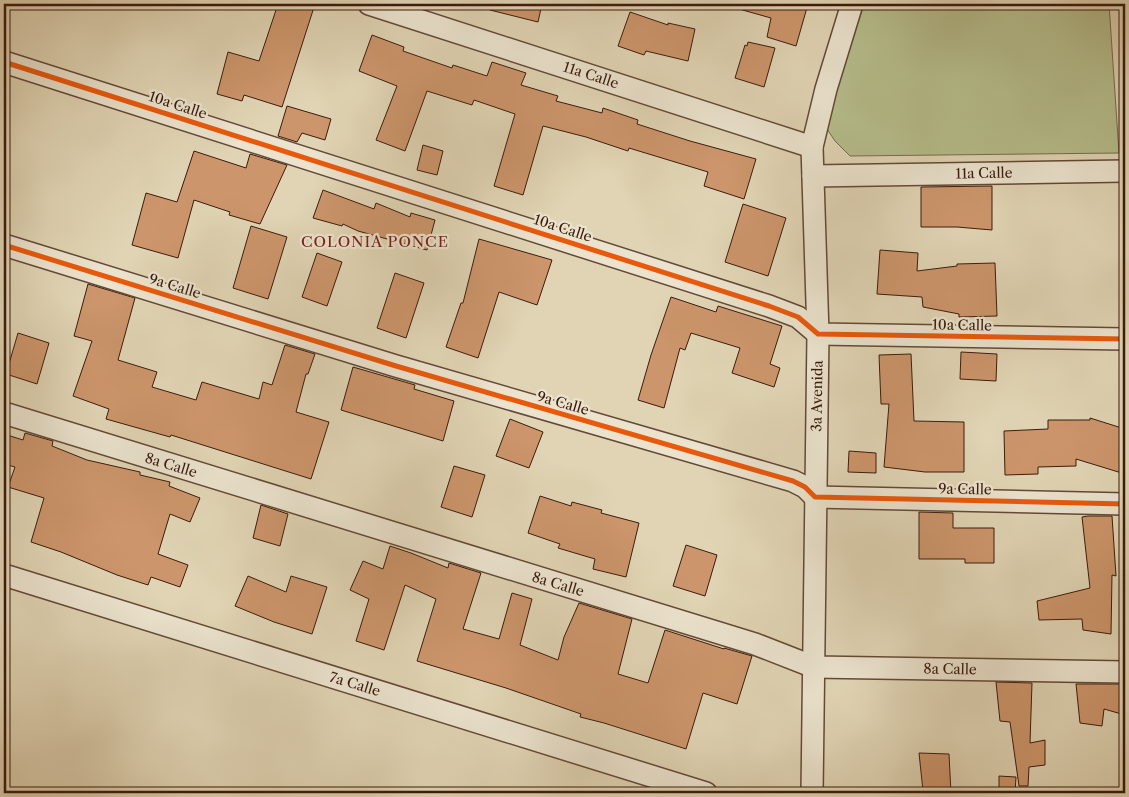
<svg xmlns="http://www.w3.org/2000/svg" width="1129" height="797" font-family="'Libre Caslon Text',serif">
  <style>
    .green { fill: #b5bc8b; stroke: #786c4c }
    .building { fill: #cc956b; stroke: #3b1b0c }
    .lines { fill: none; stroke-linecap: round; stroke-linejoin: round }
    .minor-casing { stroke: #644936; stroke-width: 24 }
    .minor { stroke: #ebe3ce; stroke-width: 21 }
    .cycleway-casing { stroke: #ebe3ce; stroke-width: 8 }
    .cycleway { stroke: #e8590c; stroke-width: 5 }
    .labels { text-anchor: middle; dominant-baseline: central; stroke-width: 4.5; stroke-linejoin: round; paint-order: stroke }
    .street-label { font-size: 14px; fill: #3b1b0c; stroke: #ebe3ce }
    .neighbourhood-label { font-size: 15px; letter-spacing: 1px; fill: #7a1f14; stroke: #ebe3ce }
  </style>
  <rect width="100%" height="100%" fill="#e0d4b4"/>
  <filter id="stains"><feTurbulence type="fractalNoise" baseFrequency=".004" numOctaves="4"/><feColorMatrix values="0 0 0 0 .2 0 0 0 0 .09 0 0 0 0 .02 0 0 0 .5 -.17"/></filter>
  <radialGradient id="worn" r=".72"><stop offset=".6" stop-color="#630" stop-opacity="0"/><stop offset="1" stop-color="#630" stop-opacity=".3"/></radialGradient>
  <polygon class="green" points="864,4 1109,4 1119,153 850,156 835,141 825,126"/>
  <g class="building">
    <polygon points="278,4 315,4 282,107 244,95 242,101 217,94 228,52 259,61"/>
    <polygon points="491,4 542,4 538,22 490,10"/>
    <polygon points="740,4 808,4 796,46 767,37 771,18 739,9"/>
    <polygon points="630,12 668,25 668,23 695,29 688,61 646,51 644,55 618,46"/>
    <polygon points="372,35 404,47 403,51 452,68 453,65 487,76 492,62 526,73 521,85 558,96 556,101 602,113 603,108 638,120 637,124 690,141 756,159 744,199 704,186 708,172 629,148 628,151 586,137 543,126 523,195 494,186 515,114 474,100 472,105 427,91 405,151 376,140 397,86 359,71"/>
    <polygon points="748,42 775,48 764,87 735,78 745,45 747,46"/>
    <polygon points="287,106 331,119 325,140 302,133 297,142 278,136"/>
    <polygon points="423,145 443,151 437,175 417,170"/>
    <polygon points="194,151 246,168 250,154 287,165 260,224 229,215 230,212 194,200 178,258 132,245 146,193 177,202"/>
    <polygon points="992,186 992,230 957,227 921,227 921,187"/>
    <polygon points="323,190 374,209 376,203 410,217 411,213 435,220 427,250 358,231 343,224 342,226 313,218"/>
    <polygon points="743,204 786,218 768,276 725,262"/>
    <polygon points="251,226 287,237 268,299 233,288"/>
    <polygon points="479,239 552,260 537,305 499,292 478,358 446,347 461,303 463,303"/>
    <polygon points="880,250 918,253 917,271 957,266 957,264 995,263 997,316 959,317 959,314 923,307 922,297 877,294"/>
    <polygon points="317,253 342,262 327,306 302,297"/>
    <polygon points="395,273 424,283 406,338 377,328"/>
    <polygon points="88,284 135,298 118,360 157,372 152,387 196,400 202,382 259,399 263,382 272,385 285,345 315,354 308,374 306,374 296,412 329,422 311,479 171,435 170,437 106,419 109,409 73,396 92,341 74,336"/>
    <polygon points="671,297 716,312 718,306 782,326 770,364 780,368 774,387 732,373 740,348 691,333 685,350 680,348 664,408 638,400 651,355"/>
    <polygon points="18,333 49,343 37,384 6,374"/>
    <polygon points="961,352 997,354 996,381 960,379"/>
    <polygon points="911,354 914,421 964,422 964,472 925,472 884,467 889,404 881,404 879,355"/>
    <polygon points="353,367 415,385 414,389 454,401 443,441 341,410"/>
    <polygon points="1090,418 1125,429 1125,474 1076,459 1076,466 1038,467 1038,474 1005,475 1004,431 1048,429 1048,420 1090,420"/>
    <polygon points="510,419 543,432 529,468 496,456"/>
    <polygon points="25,433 53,441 52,446 87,460 140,472 140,475 170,482 169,486 200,498 190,522 170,514 158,554 188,565 180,587 151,577 148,585 117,575 61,552 31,542 44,498 8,487 15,467 4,464 4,434 23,440"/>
    <polygon points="849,451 876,453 876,473 848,472"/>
    <polygon points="454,466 485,475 472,517 441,507"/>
    <polygon points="540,496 571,506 572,502 602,510 601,513 639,523 626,577 593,569 595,559 558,548 560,544 528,533"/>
    <polygon points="261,505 288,514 280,546 253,538"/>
    <polygon points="919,512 953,513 953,528 994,528 994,563 965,563 965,559 919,559"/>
    <polygon points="1088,516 1112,516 1116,576 1112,575 1111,634 1083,630 1082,619 1039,620 1037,601 1090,588 1082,517"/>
    <polygon points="686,545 717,555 705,596 673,586"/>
    <polygon points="390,546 411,553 448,568 449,563 481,573 463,629 499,639 512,593 532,599 520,645 558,660 564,637 579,603 632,619 618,674 648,683 665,630 724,649 724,648 752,656 737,704 703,693 686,749 604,723 580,717 581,714 506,688 417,661 436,599 405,585 384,650 356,641 369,599 350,590 363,561 383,569"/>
    <polygon points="248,576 286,592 291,576 327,587 312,634 274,622 235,606"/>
    <polygon points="996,682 1032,683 1030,743 1045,740 1045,765 1029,767 1028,786 1019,786 1010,722 1000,721"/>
    <polygon points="1076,684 1125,684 1125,715 1104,709 1102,726 1080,723"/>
    <polygon points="919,753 949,754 951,793 923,791"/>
    <polygon points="999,776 1016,777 1015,793 999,793"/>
  </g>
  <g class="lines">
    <g class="minor-casing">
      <g id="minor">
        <polyline points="369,4 812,147"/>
        <polyline points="4,62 769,306 798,317 818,334 1125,339"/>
        <polyline points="813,176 1125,171"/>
        <polyline points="4,245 396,366 793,481 805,487 815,497 1125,504"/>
        <polyline points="4,413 755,644 814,667 1125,672"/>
        <polyline points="4,575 706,793"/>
        <polyline points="812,793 818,334 812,147 826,89 852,4"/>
      </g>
    </g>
    <use href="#minor" class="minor"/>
    <g class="cycleway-casing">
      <g id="cycleway">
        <polyline points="4,62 769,306 798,317 818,334 1125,339"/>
        <polyline points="4,245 396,366 793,481 805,487 815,497 1125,504"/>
      </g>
    </g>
    <use href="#cycleway" class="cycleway"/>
  </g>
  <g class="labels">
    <g class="street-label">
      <text transform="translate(591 75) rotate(18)">11a Calle</text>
      <text transform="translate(178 105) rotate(18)">10a Calle</text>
      <text transform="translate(984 173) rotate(-1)">11a Calle</text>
      <text transform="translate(563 228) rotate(18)">10a Calle</text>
      <text transform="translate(175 286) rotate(17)">9a Calle</text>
      <text transform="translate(962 325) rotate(1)">10a Calle</text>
      <text transform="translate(817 396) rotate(-89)">3a Avenida</text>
      <text transform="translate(563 403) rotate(16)">9a Calle</text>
      <text transform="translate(171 465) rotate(17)">8a Calle</text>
      <text transform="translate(965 489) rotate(1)">9a Calle</text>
      <text transform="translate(558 584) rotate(17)">8a Calle</text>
      <text transform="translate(950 669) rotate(1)">8a Calle</text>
      <text transform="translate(355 684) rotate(17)">7a Calle</text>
    </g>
    <g class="neighbourhood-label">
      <text x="375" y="241">COLONIA PONCE</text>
    </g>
  </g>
  <rect width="1129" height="797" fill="none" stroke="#e0d4b4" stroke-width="20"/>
  <rect x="5" y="5" width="1119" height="787" fill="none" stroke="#3b1b0c" stroke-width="2.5"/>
  <rect x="10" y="10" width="1109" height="777" fill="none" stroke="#3b1b0c"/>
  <rect width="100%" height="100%" filter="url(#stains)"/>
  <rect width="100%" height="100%" fill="url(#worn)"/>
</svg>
